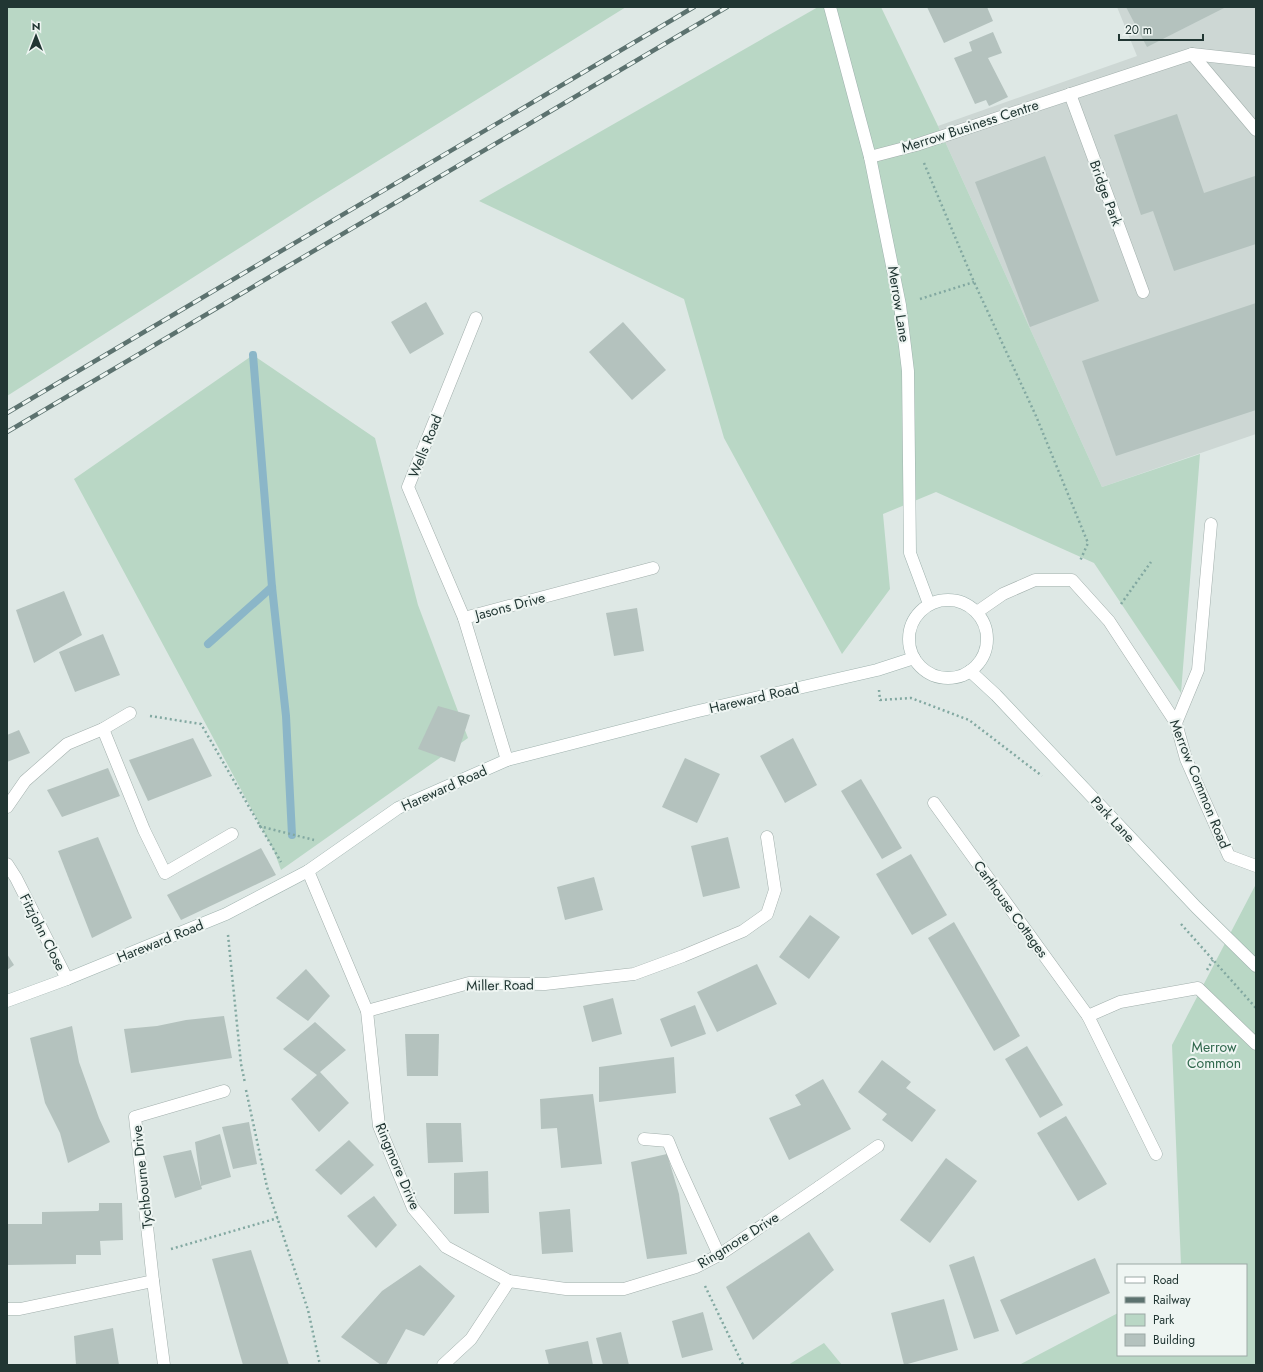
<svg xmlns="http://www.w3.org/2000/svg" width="1263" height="1372" font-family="Jost,sans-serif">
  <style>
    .built { fill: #cdd7d4 }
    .green { fill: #b9d7c5 }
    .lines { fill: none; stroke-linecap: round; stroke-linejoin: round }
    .stream { stroke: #8bb6c8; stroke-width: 8 }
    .building { fill: #b4c2be }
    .lane-casing { stroke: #a2afac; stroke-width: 13 }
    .street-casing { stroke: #a2afac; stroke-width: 13 }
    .secondary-casing { stroke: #9fb2ae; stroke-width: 13 }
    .path { stroke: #82a8a1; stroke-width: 2.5; stroke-dasharray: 2 3; stroke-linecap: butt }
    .lane { stroke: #fff; stroke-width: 12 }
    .street { stroke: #fff; stroke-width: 12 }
    .secondary { stroke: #fff; stroke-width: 12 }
    .rail-casing { stroke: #5c726f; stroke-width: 4.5 }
    .rail { stroke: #eef5f2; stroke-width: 3; stroke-dasharray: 9; stroke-linecap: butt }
    .labels { text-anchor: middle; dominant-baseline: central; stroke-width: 4; stroke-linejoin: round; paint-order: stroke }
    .street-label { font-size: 14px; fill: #213633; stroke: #eef5f2 }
    .park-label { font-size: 14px; fill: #30684d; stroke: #eef5f2 }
  </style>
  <rect width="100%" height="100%" fill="#dee8e5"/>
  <polygon class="built" points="1117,7 1256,7 1256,434 1102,487 938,126 1137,56"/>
  <g class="green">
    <polygon points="7,7 626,7 310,203 7,396"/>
    <polygon points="818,7 881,7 938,126 1102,487 1200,454 1181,693 1094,563 936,492 883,514 890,589 842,654 724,438 684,299 479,201"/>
    <polygon points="253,355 375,438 418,605 468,738 281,870 274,851 74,479"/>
    <polygon points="1256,884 1256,1365 1019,1365 1118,1313 1118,1355 1246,1355 1246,1265 1181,1265 1172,1045"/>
    <polygon points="824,1343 842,1365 788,1365"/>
  </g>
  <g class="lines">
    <g class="stream">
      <polyline points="253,355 272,587 286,716 292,835"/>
      <polyline points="208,644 272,587"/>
    </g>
  </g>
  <g class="building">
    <polygon points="927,7 987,7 993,21 944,43"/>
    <polygon points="1126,7 1226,7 1147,47"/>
    <polygon points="993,32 1002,53 988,58 1008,97 989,106 986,100 975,104 954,58 972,51 969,42"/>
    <polygon points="1177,114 1204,193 1255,176 1256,180 1256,244 1174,271 1153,211 1141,215 1114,135"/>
    <polygon points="1045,156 1099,301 1030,327 975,182"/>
    <polygon points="426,302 444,334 410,354 391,322"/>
    <polygon points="1256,303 1256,410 1116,456 1082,361"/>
    <polygon points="623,322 666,370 632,400 589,352"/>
    <polygon points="64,591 82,635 34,663 16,610"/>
    <polygon points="637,608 644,651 614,656 606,613"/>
    <polygon points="103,634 120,675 75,692 59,652"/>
    <polygon points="438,706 470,715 455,762 418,749"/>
    <polygon points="19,730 30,753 7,762 7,735"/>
    <polygon points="193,738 212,776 148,801 129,760"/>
    <polygon points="793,738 817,785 785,803 760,756"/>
    <polygon points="685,758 720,774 697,823 662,807"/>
    <polygon points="108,768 120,796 62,817 47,790"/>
    <polygon points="861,779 902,848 882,859 841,791"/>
    <polygon points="98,837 132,918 92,938 58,851"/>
    <polygon points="728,837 740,888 703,897 691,846"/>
    <polygon points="261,848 276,875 181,920 167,895"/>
    <polygon points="911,854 947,915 912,935 876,874"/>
    <polygon points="594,877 603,910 565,920 557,887"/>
    <polygon points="810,915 840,937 809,979 779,957"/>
    <polygon points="954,922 1020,1036 994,1051 928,938"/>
    <polygon points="7,954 14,965 7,970"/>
    <polygon points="757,964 777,1004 717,1032 697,992"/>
    <polygon points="306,969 330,996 308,1021 276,998"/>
    <polygon points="613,998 622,1034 592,1042 583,1006"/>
    <polygon points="695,1005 706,1034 671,1047 660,1019"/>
    <polygon points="224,1016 232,1058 131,1073 124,1029 157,1026 186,1020"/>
    <polygon points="315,1022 346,1050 320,1072 349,1103 319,1132 291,1099 317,1075 283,1049"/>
    <polygon points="72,1026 79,1062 99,1118 110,1142 68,1163 60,1133 45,1103 30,1038"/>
    <polygon points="405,1034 439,1034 438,1076 407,1076"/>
    <polygon points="1027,1046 1063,1105 1040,1118 1005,1059"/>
    <polygon points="674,1057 676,1093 599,1102 599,1067"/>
    <polygon points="882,1060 911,1082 906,1088 936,1110 912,1142 882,1120 887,1114 858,1092"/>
    <polygon points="823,1079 851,1129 789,1160 769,1118 801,1105 795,1095"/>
    <polygon points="593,1094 602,1164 561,1168 557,1128 541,1129 540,1099"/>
    <polygon points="1066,1116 1107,1184 1078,1201 1037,1133"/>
    <polygon points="249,1122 257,1164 233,1169 222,1127"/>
    <polygon points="426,1123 461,1123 463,1162 428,1163"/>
    <polygon points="220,1134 231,1177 201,1186 195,1142"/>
    <polygon points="349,1140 374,1165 341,1195 315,1170"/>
    <polygon points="191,1150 202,1189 175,1198 163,1156"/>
    <polygon points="667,1154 679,1194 687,1254 647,1259 631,1162"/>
    <polygon points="946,1158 977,1181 930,1243 900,1220"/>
    <polygon points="488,1171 489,1213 454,1214 454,1173"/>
    <polygon points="374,1196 397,1225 376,1248 347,1216"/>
    <polygon points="99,1203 122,1203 123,1240 100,1241 101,1255 76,1255 76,1264 7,1265 7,1224 42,1224 42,1212 98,1211 99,1210"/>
    <polygon points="570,1209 573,1252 542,1254 539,1212"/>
    <polygon points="809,1232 834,1270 753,1340 726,1287"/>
    <polygon points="251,1250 289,1365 243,1365 212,1259"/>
    <polygon points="974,1256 999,1331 974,1339 949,1265"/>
    <polygon points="1095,1258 1110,1293 1016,1335 1000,1300"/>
    <polygon points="420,1265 455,1296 424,1336 406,1329 386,1365 381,1365 341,1337 382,1291"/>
    <polygon points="944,1299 958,1350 904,1365 891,1313"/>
    <polygon points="703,1312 713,1350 682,1358 672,1321"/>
    <polygon points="113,1328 119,1365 76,1365 74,1336"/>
    <polygon points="621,1332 629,1365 603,1365 596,1338"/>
    <polygon points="588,1341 593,1365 549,1365 545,1350"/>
  </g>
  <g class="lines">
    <g class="lane-casing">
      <g id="lane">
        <polyline points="1192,54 1256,130"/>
        <polyline points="1070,94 1143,292"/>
        <polyline points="870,157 916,145 1192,54 1256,61"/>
        <polyline points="1176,723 1198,670 1211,524"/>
        <polyline points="103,729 144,830 165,873 232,834"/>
        <polyline points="644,1139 668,1141 677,1163 719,1255"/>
        <polyline points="819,1187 878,1146"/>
      </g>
    </g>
    <g class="street-casing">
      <g id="street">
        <polyline points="977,612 1003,594 1035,580 1072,580 1109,621 1176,723 1186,759 1229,856 1256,866"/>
        <polyline points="464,618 408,487 476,318"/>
        <polyline points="507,760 464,618 653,568"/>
        <polyline points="934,803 1088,1016 1156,1154"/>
        <polyline points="7,807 25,781 67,744 103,729 130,713"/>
        <polyline points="7,864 16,878 67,979"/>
        <polyline points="308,871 367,1011 379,1126 413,1208 446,1247 509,1281 566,1289 624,1289 696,1267 719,1255 819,1187"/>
        <polyline points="367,1011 469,983 545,984 634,974 683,956 743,931 767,914 775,890 767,837"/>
        <polyline points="1088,1016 1120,1002 1198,988 1256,1044"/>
        <polyline points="153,1281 164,1365"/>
        <polyline points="7,1309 20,1309 153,1281 135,1117 224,1091"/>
        <polyline points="443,1365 471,1339 509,1281"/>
      </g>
    </g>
    <g class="secondary-casing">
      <g id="secondary">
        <polyline points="830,7 870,157 900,305 908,371 910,553 929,604"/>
        <circle cx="948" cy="639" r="39"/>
        <polyline points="970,671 996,695 1196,907 1256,966"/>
        <polyline points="7,1001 67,979 226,914 308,871 398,808 507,760 694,712 877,670 914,658"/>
      </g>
    </g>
    <g class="path">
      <polyline points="924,163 974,282 1036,416 1088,543 1080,561"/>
      <polyline points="920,299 974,282"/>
      <polyline points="1121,604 1151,562"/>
      <polyline points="879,690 880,700 911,698 969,720 1042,776"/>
      <polyline points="150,716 201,724 281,862"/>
      <polyline points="259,826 314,840"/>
      <polyline points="1181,924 1256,1008"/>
      <polyline points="228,935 241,1064 245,1083"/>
      <polyline points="1207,970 1213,960"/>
      <polyline points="246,1090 267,1187 308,1310 320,1365"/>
      <polyline points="171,1249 278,1218"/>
      <polyline points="705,1286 743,1365"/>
    </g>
    <use href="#lane" class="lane"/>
    <use href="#street" class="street"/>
    <use href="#secondary" class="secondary"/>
    <g class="rail-casing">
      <g id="rail">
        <polyline points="7,413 694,7"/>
        <polyline points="7,432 727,7"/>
      </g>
    </g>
    <use href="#rail" class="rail"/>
  </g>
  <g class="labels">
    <g class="street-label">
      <text transform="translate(970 126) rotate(-18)">Merrow Business Centre</text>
      <text transform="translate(1106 193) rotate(70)">Bridge Park</text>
      <text transform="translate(899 304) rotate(81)">Merrow Lane</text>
      <text transform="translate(425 446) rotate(-68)">Wells Road</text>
      <text transform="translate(510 606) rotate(-15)">Jasons Drive</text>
      <text transform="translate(754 698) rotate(-13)">Hareward Road</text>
      <text transform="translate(1200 784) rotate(68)">Merrow Common Road</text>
      <text transform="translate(444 788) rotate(-24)">Hareward Road</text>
      <text transform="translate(1113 819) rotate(47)">Park Lane</text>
      <text transform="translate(1011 909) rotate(54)">Carthouse Cottages</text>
      <text transform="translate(43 932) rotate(63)">Fitzjohn Close</text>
      <text transform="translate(160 941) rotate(-22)">Hareward Road</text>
      <text transform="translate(500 985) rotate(-1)">Miller Road</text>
      <text transform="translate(398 1166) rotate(67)">Ringmore Drive</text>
      <text transform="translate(142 1177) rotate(-96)">Tychbourne Drive</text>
      <text transform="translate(738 1240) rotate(-32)">Ringmore Drive</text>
    </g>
    <g class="park-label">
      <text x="1214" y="1047">Merrow<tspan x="1214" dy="16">Common</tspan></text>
    </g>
  </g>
  <rect width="1263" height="1372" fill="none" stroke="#213633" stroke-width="16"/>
  <rect x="1117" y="1264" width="130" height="92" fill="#eef5f2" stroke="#9ca9a6"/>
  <rect x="1125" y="1277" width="20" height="6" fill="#ffffff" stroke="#9ca9a6"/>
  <text x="1153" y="1284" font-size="12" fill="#213633">Road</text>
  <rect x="1125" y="1297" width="20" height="6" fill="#5c726f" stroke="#9ca9a6"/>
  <text x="1153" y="1304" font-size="12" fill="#213633">Railway</text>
  <rect x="1125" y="1314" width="20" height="12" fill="#b9d7c5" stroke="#9ca9a6"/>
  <text x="1153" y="1324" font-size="12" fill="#213633">Park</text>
  <rect x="1125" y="1334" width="20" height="12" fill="#b4c2be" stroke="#9ca9a6"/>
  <text x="1153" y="1344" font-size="12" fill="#213633">Building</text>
  <g transform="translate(36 36)" stroke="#eef5f2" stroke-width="3" paint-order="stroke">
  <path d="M0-3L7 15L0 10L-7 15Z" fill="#213633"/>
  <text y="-6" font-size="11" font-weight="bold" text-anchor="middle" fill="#213633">N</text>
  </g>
  <path d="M1119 34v6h84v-6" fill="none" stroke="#213633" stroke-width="2"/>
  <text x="1125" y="34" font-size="12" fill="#213633" stroke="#eef5f2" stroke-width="3" paint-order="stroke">20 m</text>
</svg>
